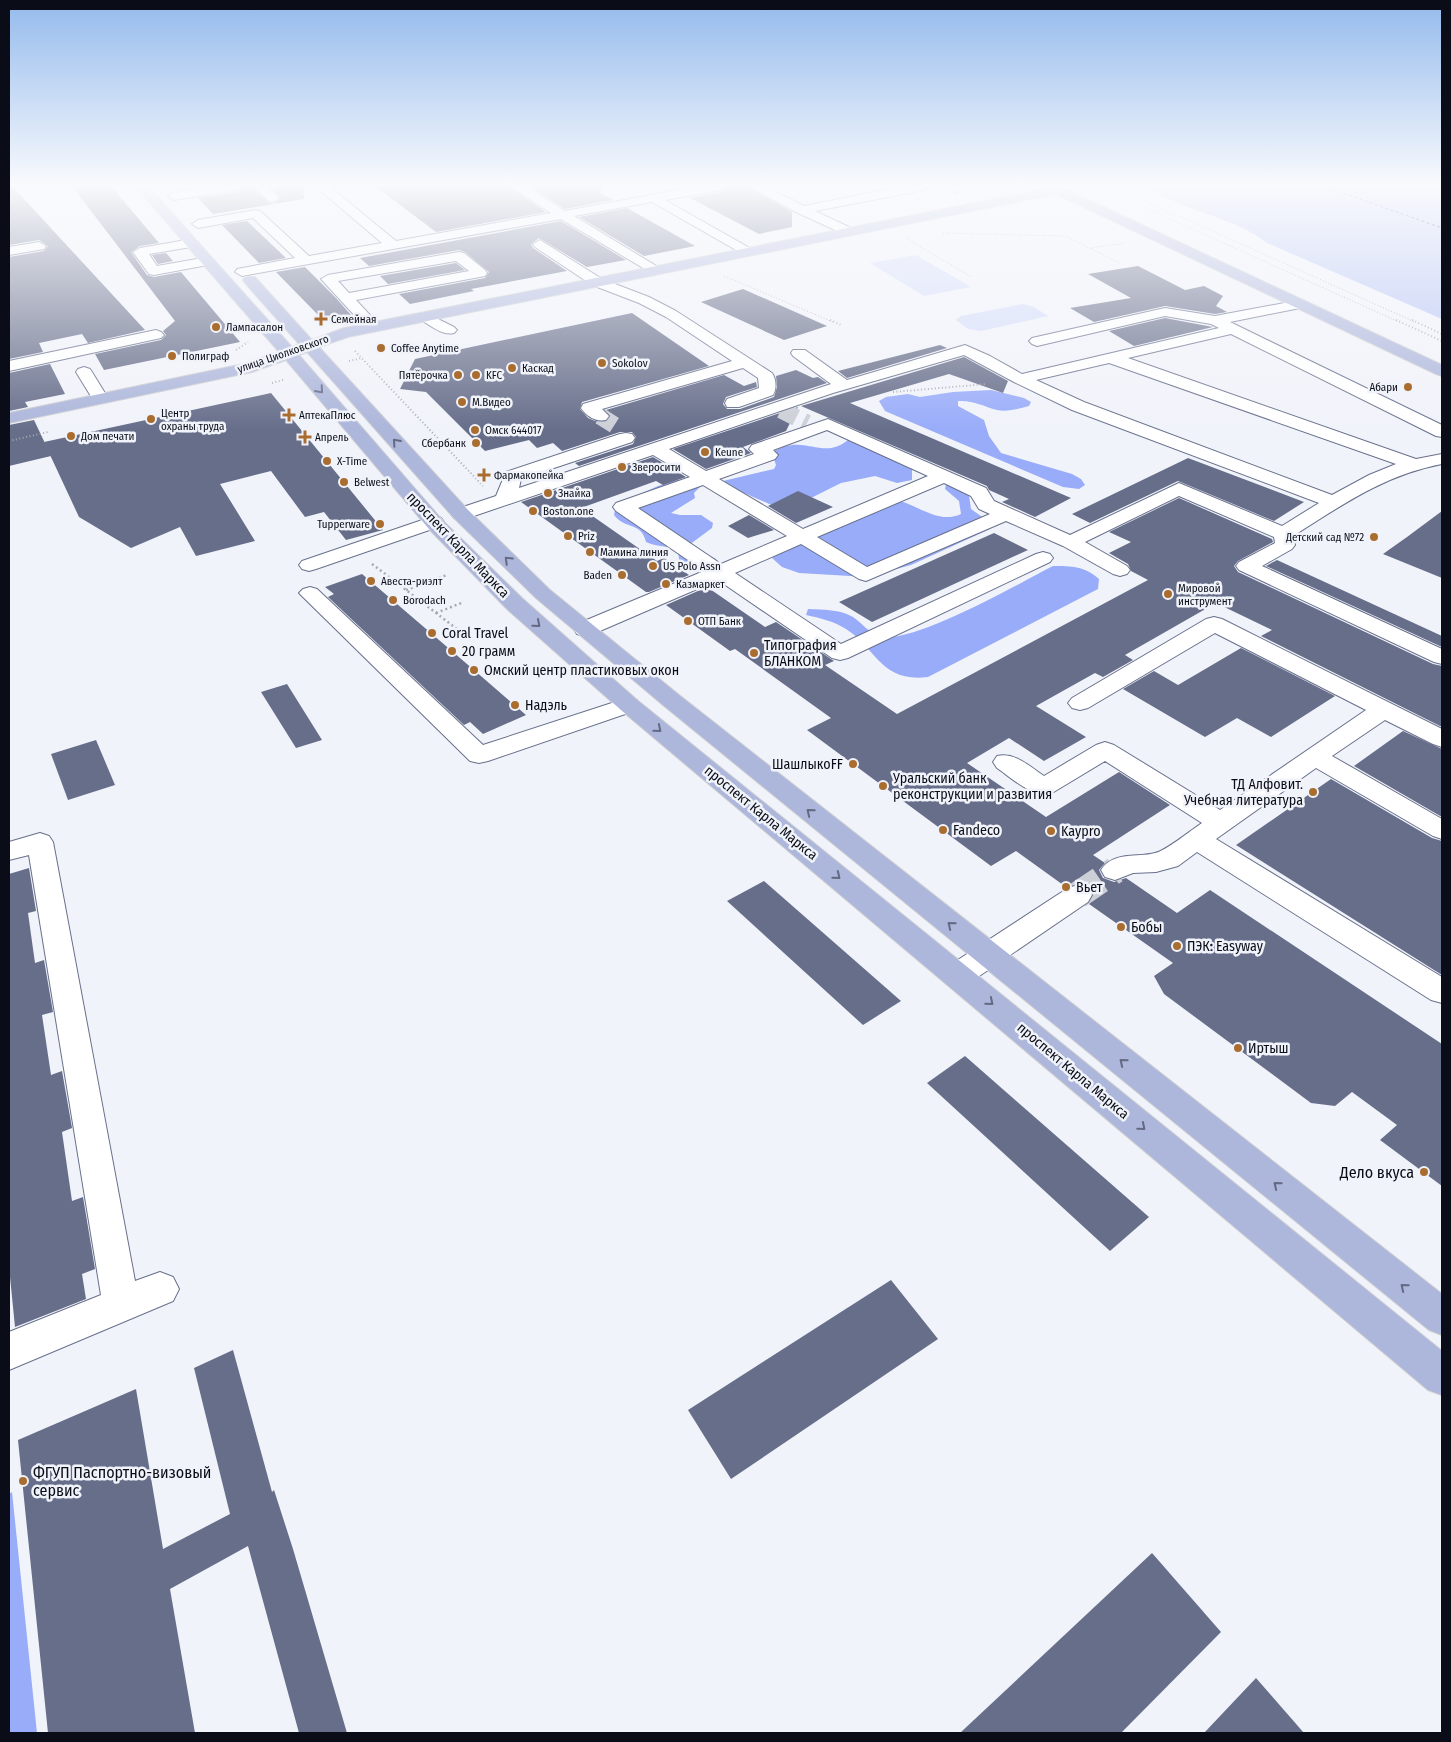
<svg xmlns="http://www.w3.org/2000/svg" width="1451" height="1742" font-family="'Fira Sans Condensed',sans-serif">
  <style>
    .green { fill: #d4dcf9 }
    .forest { fill: #99acf9 }
    .water { fill: #b7c4f3 }
    .lines { fill: none; stroke-linecap: round; stroke-linejoin: round }
    .ferry { stroke: #20257b; stroke-width: 1; stroke-dasharray: 3 2.5; stroke-linecap: butt }
    .building { fill: #676e8a }
    .minor-tunnel-far1 { stroke: #ced0d8; stroke-width: 17; stroke-dasharray: 17 8; stroke-linecap: butt }
    .minor-tunnel { stroke: #ced0d8; stroke-width: 27; stroke-dasharray: 27 13; stroke-linecap: butt }
    .minor-casing { stroke: #68708c; stroke-width: 2 }
    .major-casing { stroke: #cecfd1; stroke-width: 2 }
    .path-far2 { stroke: #a7a9b1; stroke-width: 1; stroke-dasharray: 1 2; stroke-linecap: butt }
    .path-far1 { stroke: #a7a9b1; stroke-width: 2; stroke-dasharray: 1 2.5; stroke-linecap: butt }
    .path { stroke: #a7a9b1; stroke-width: 2.5; stroke-dasharray: 2 3; stroke-linecap: butt }
    .minor { fill: #fff; fill-rule: evenodd }
    .major { fill: #adb6db; fill-rule: evenodd }
    .oneway { stroke: #646a83 }
    .poi-dot { fill: #a96d30; stroke: #f1f3fa; stroke-width: 2 }
    .labels { text-anchor: middle; dominant-baseline: central; stroke-width: 5; stroke-linejoin: round; paint-order: stroke }
    .far-poi-label { font-size: 11px; fill: #0a0d17; stroke: #f1f3fa; text-anchor: start }
    .far-street-label { font-size: 11px; fill: #0a0d17; stroke: #f1f3fa }
    .street-label { font-size: 14px; fill: #0a0d17; stroke: #f1f3fa }
    .poi-label { font-size: 14px; fill: #0a0d17; stroke: #f1f3fa; text-anchor: start }
    .near-poi-label { font-size: 16px; fill: #0a0d17; stroke: #f1f3fa; text-anchor: end }
  </style>
  <rect width="100%" height="100%" fill="#f1f3fa"/>
  <g class="green">
    <polygon points="916,255 971,287 924,296 870,263"/>
    <polygon points="1023,304 1034,307 1048,316 981,331 968,329 956,320 961,316"/>
  </g>
  <g class="forest">
    <path d="M991,390l33,8 7,4 -2,4c-11,3 -21,6 -32,4 -14,-4 -24,-10 -39,-9v5l26,14 5,16 12,17 71,21 9,5 4,6 -6,4 -16,-2 -178,-76 -6,-10 7,-4 22,-3 12,3 33,-5z"/>
    <path d="M848,440h10l54,27v13l-15,3 -22,-7 -34,7 -56,28 -59,-26 -3,-4 51,-12 2,-4 -4,-12c26,-19 46,2 66,-7 3,-1 7,-4 10,-6z"/>
    <path d="M677,480h10l15,5 -8,8 1,5 -24,15 9,2h21l12,8 -1,5 -23,17 27,14 1,5 -28,5 -9,-3 -2,-15c-10,-6 -22,-4 -32,-9 -5,-21 -21,-12 -32,-27l2,-10 42,-19z"/>
    <path d="M953,482l15,7 3,20 17,12 2,8 -79,36 -44,12 -68,-4 -17,-6 -10,-9 11,-8 117,-49c20,6 40,23 61,13l-2,-13 -14,-12 1,-5z"/>
    <path d="M1053,566c18,0 32,0 46,13l-1,10 -170,88c-47,6 -52,-29 -82,-48 -13,-8 -26,-11 -40,-14l2,-6c15,1 32,0 45,8 8,5 18,18 28,20 35,6 137,-53 172,-71z"/>
    <polygon points="12,1492 37,1733 9,1733 9,1494"/>
  </g>
  <path class="water" d="M1140,186h302v133l-175,-76c-26,-20 -55,-26 -84,-38 -15,-6 -29,-12 -43,-19z"/>
  <g class="lines">
    <polyline class="ferry" points="1323,186 1442,228"/>
  </g>
  <g class="building">
    <polygon points="9,186 12,186 145,330 88,343 82,334 39,343 43,352 9,359 9,257 44,251 48,246 39,240 9,245"/>
    <polygon points="72,186 111,186 159,243 140,246 131,252 147,275 154,277 181,272 240,342 104,370 95,354 161,340 166,335 163,331 175,321"/>
    <polygon points="246,186 251,186 268,202 273,204 281,198 270,186 303,186 304,199 213,214 198,198 238,192"/>
    <polygon points="375,186 508,186 546,212 436,232"/>
    <polygon points="529,186 604,186 600,193 613,200 565,209"/>
    <polygon points="725,186 746,186 792,212 792,227 759,234 690,198 721,192"/>
    <polygon points="627,208 695,246 644,256 579,217"/>
    <polygon points="247,221 286,258 259,263 222,225"/>
    <polygon points="561,221 626,260 587,267 539,238 531,244 533,248 567,271 471,289 474,291 410,304 399,294 485,278 489,272 465,252 459,250 369,266 360,258"/>
    <polygon points="166,253 173,261 158,264 152,255"/>
    <polygon points="456,263 465,270 388,284 380,276"/>
    <polygon points="1138,266 1185,290 1204,286 1223,296 1216,306 1227,312 1215,314 1165,306 1094,322 1070,308 1131,298 1088,274"/>
    <polygon points="305,267 336,298 351,315 323,320 276,272"/>
    <polygon points="743,289 827,326 784,340 701,302"/>
    <polygon points="632,313 709,366 582,402 580,409 588,418 595,421 608,421 611,416 606,410 724,375 744,386 756,382 757,387 726,397 723,404 727,409 740,409 774,397 777,387 776,376 796,370 813,378 818,377 827,383 579,466 575,463 633,444 636,437 632,432 620,432 562,451 553,443 537,448 529,440 485,451 426,392 400,389 415,359"/>
    <polygon points="1165,318 1213,327 1134,346 1109,331"/>
    <polygon points="940,345 947,348 847,378 838,371"/>
    <polygon points="964,357 1008,381 1003,393 949,374 850,403 1071,498 1035,517 1002,502 1009,499 989,490 987,486 801,406"/>
    <polygon points="50,364 65,394 25,402 28,407 9,411 9,373"/>
    <polygon points="271,393 383,530 346,540 324,512 305,517 271,471 220,484 255,541 196,556 180,527 131,548 79,517 44,442"/>
    <polygon points="798,407 786,431 743,447 751,453 706,469 673,449"/>
    <polygon points="34,420 51,456 9,466 9,425"/>
    <polygon points="653,457 686,477 663,485 656,481 581,508 657,561 664,558 689,575 649,592 646,592 521,502"/>
    <polygon points="1188,458 1304,502 1274,521 1178,481 1090,523 1072,514"/>
    <polygon points="798,491 833,507 796,523 768,506"/>
    <polygon points="1179,498 1272,539 1273,542 1238,561 1234,566 1238,572 1433,664 1442,666 1442,727 1261,636 1272,630 1216,603 1125,655 1133,660 1103,677 1095,673 1036,706 1086,737 1044,761 1009,738 967,763 1046,817 1119,772 1170,805 1093,855 1105,863 1099,870 1103,878 1114,882 1126,878 1177,913 1210,890 1442,1044 1442,1186 1380,1140 1397,1125 1352,1092 1335,1106 1311,1103 1164,994 1154,976 1173,963 1089,904 1094,894 1089,886 1077,883 1066,887 1016,851 991,866 807,730 831,718 735,649 730,651 666,605 707,587 765,627 776,622 834,661 825,665 897,714 1148,580 1131,571 1128,564 1109,553 1131,542 1109,532"/>
    <polygon points="1442,511 1442,578 1383,554 1407,537"/>
    <polygon points="749,515 774,530 748,538 728,526"/>
    <polygon points="994,533 1028,550 872,622 839,602"/>
    <polygon points="1277,560 1442,636 1442,647 1266,566"/>
    <polygon points="362,574 474,670 526,715 483,734 470,722 464,725 328,597 334,594 325,587"/>
    <polygon points="1241,648 1335,696 1271,737 1237,718 1205,737 1123,689 1154,671 1178,685"/>
    <polygon points="287,684 322,740 296,748 261,692"/>
    <polygon points="1403,731 1442,749 1442,817 1354,766"/>
    <polygon points="96,740 115,785 68,800 51,754"/>
    <polygon points="1331,779 1432,838 1442,841 1442,975 1236,845"/>
    <polygon points="29,868 36,911 28,913 35,963 44,960 53,1012 42,1015 51,1075 62,1071 72,1128 62,1132 72,1201 83,1197 95,1269 82,1274 86,1299 15,1327 9,1267 9,874"/>
    <polygon points="764,881 901,1001 863,1025 727,901"/>
    <polygon points="965,1056 1149,1217 1110,1251 927,1083"/>
    <polygon points="891,1280 938,1339 731,1479 688,1410"/>
    <polygon points="233,1350 272,1492 274,1490 293,1549 347,1733 299,1733 248,1546 170,1589 195,1733 48,1733 18,1440 136,1389 163,1549 230,1514 194,1368"/>
    <polygon points="1152,1553 1221,1632 1121,1733 960,1733"/>
    <polygon points="1256,1678 1304,1733 1204,1733"/>
  </g>
  <g class="lines">
    <g class="minor-tunnel-far1">
      <polyline points="781,410 807,423"/>
      <polyline points="600,416 619,428"/>
    </g>
    <polyline class="minor-tunnel" points="1078,895 1115,870"/>
    <g class="minor-casing">
      <g id="minor">
        <polygon points="213,186 244,186 238,190 174,200 168,196 174,192"/>
        <polygon points="253,186 267,186 279,198 273,202 269,201"/>
        <polygon points="315,186 329,186 396,241 551,213 510,186 525,186 565,211 700,186 723,186 721,190 717,191 665,200 755,251 748,255 743,254 652,202 574,216 658,267 660,270 658,273 653,274 561,219 242,276 235,272 237,269 295,258 253,218 198,228 192,224 198,220 256,210 260,211 309,256 382,243"/>
        <polygon points="748,186 764,186 804,206 904,186 930,186 924,190 815,211 851,228 852,231 846,235 798,213"/>
        <polygon points="945,186 960,186 962,189 956,193"/>
        <polygon points="192,239 199,243 197,246 149,254 157,266 208,257 215,261 213,264 154,275 149,274 133,252 140,248"/>
        <path d="M540,240l62,39 47,18 27,14 96,62c4,5 5,16 1,22l-34,12h-12l-2,-4 2,-4 32,-11 -1,-10 -15,-10 -141,41 7,7 -3,4c-10,2 -19,-3 -25,-12l2,-4 149,-43 -66,-44 -27,-14 -47,-18 -57,-38 -2,-3z"/>
        <polygon points="39,242 46,246 44,249 9,255 9,247"/>
        <path d="M459,252l5,1 21,17 2,3 -2,3 -129,24 25,27 -3,3h-10l-47,-51 7,-4zM456,261l13,10 -120,22 -11,-12z"/>
        <path d="M1300,300l5,1 2,3 -2,3 -75,15 212,103v12l-6,-1 -205,-102 -103,24 288,101 26,-5v10c-58,11 -100,41 -149,72l2,9 -3,4 -30,17 180,83v15l-8,-2 -195,-92 -3,-4 3,-4 36,-19 -1,-6 -95,-41 -94,46 42,24 3,4 -3,4 -7,2 -7,-2 -50,-28 -57,-25 -140,60 -7,-2 -58,-35 -66,29 106,71 195,-90 7,-2 7,2 3,4 -3,4 -202,96 -8,2 -8,-2 -114,-78 -125,54 -8,2 -8,-2 -3,-5 3,-5 127,-53 -88,-60 -3,-4 3,-4 74,-26 -37,-22 -185,63 -7,2 -7,-2 -3,-4 3,-4 42,-14 10,-24 114,-38 6,-1 6,1 3,4 -3,4 -111,37 -2,9 312,-104 -38,-28 -2,-3 2,-3h12l42,30 118,-35 25,11 32,18 197,-46 -8,-4 -46,-8 -128,30 -5,-2 -3,-3 3,-3 133,-30 50,8zM964,355l50,27 58,28 247,93 -37,23 -103,-43 -109,52 -76,-34 -8,-13 -158,-69 -76,26 -3,4 5,5 -48,17 -37,-22 164,-56zM1109,363l287,101 -27,11 -37,20 -248,-93 -48,-22zM827,430l101,46 -125,53 -84,-50 56,-20 3,-4 -5,-5zM944,483l27,13 8,13 11,5 -123,53 -50,-30zM703,485l84,51 -66,28 -83,-56z"/>
        <path d="M426,313l28,14 3,3 -3,3c-11,3 -23,-7 -33,-13l-2,-3 2,-3z"/>
        <polygon points="156,330 161,332 164,335 161,338 9,371 9,361"/>
        <polygon points="84,367 90,369 92,372 108,398 106,402 94,402 92,398 76,372 78,369"/>
        <polygon points="434,516 441,518 444,522 441,526 316,569 309,571 302,569 299,565 302,561"/>
        <polygon points="310,587 317,589 483,745 621,700 629,698 637,700 641,705 637,710 488,761 479,763 470,761 303,597 299,593 303,589"/>
        <path d="M1214,617l8,2 220,110v18l-9,-3 -48,-24 -53,36 110,63v20l-9,-3 -117,-68 -100,71 226,138v26l-11,-3 -234,-148 -19,14 -22,6 -23,1 -18,7 -10,-3 -4,-7c12,-19 36,-12 54,-17 11,-2 36,-23 47,-30l-97,-62 -53,32c-20,5 -39,-14 -55,-25l-4,-6 4,-6c18,-4 32,10 47,20l52,-31 9,-3 9,3 106,65 146,-100 -151,-77 -127,75 -8,2 -8,-2 -4,-5 4,-5 134,-79z"/>
        <polygon points="40,833 49,836 53,842 135,1281 160,1272 173,1277 179,1289 173,1301 9,1370 9,1332 101,1295 29,855 9,860 9,842"/>
        <polygon points="1078,885 1088,888 1092,895 1088,902 969,983 958,986 947,983 943,975 947,967 1068,888"/>
      </g>
    </g>
    <g class="major-casing">
      <polygon id="major" points="135,186 148,186 292,347 299,344 245,283 243,280 245,277 255,277 312,340 344,328 1045,189 1043,186 1059,186 1442,365 1442,376 1436,374 1056,194 348,337 319,347 468,510 550,590 679,695 1442,1294 1442,1335 1429,1330 663,705 536,598 454,518 307,352 299,355 443,521 523,599 637,700 1442,1351 1442,1395 1428,1390 621,710 507,609 429,529 286,360 252,372 9,423 9,413 248,363 279,352"/>
    </g>
    <g class="path-far2">
      <polyline points="1112,186 1415,322"/>
      <polyline points="1128,200 1399,322"/>
      <polyline points="943,233 1066,236 1121,264"/>
      <polyline points="907,239 972,277"/>
      <polyline points="1091,248 1125,243"/>
      <polyline points="724,276 833,322"/>
    </g>
    <g class="path-far1">
      <polyline points="830,320 841,325"/>
      <polyline points="1396,320 1442,341"/>
      <polyline points="1412,320 1442,334"/>
      <polyline points="236,350 248,342"/>
      <polyline points="355,351 483,486"/>
      <polyline points="349,361 362,358"/>
      <polyline points="272,383 283,380"/>
      <polyline points="893,392 987,384"/>
      <polyline points="9,441 48,432"/>
    </g>
    <g class="path">
      <polyline points="372,564 457,629"/>
      <polyline points="406,590 447,575"/>
      <polyline points="436,613 464,602"/>
    </g>
    <use href="#minor" class="minor"/>
    <use href="#major" class="major"/>
  </g>
  <defs><path id="oneway-chevron" d="M-2-3.5L2.5 0L-2 3.5" fill="none" stroke-width="1.6" stroke-linecap="round" stroke-linejoin="round" transform="scale(1.25)"/></defs>
  <g class="oneway">
    <use href="#oneway-chevron" transform="translate(320 390) rotate(49)"/>
    <use href="#oneway-chevron" transform="translate(396 442) rotate(-132)"/>
    <use href="#oneway-chevron" transform="translate(508 560) rotate(-136)"/>
    <use href="#oneway-chevron" transform="translate(537 624) rotate(41)"/>
    <use href="#oneway-chevron" transform="translate(658 729) rotate(39)"/>
    <use href="#oneway-chevron" transform="translate(810 812) rotate(-141)"/>
    <use href="#oneway-chevron" transform="translate(837 876) rotate(39)"/>
    <use href="#oneway-chevron" transform="translate(951 925) rotate(-141)"/>
    <use href="#oneway-chevron" transform="translate(990 1002) rotate(40)"/>
    <use href="#oneway-chevron" transform="translate(1123 1062) rotate(-141)"/>
    <use href="#oneway-chevron" transform="translate(1142 1127) rotate(40)"/>
    <use href="#oneway-chevron" transform="translate(1277 1185) rotate(-141)"/>
    <use href="#oneway-chevron" transform="translate(1404 1287) rotate(-141)"/>
  </g>
  <linearGradient id="sky" x2="0" y2="1"><stop stop-color="#94baec"/><stop offset="0.43" stop-color="#f9fafd"/><stop offset="1" stop-color="#f9fafd" stop-opacity="0"/></linearGradient>
  <rect width="1451" height="430" fill="url(#sky)"/>
  <g class="poi-dot">
    <path d="M318.5 311.5h5v5h5v5h-5v5h-5v-5h-5v-5h5z"/>
    <circle cx="216" cy="327" r="5"/>
    <circle cx="381" cy="348" r="5"/>
    <circle cx="172" cy="356" r="5"/>
    <circle cx="602" cy="363" r="5"/>
    <circle cx="512" cy="368" r="5"/>
    <circle cx="458" cy="375" r="5"/>
    <circle cx="476" cy="375" r="5"/>
    <circle cx="1408" cy="387" r="5"/>
    <circle cx="462" cy="402" r="5"/>
    <path d="M286.5 407.5h5v5h5v5h-5v5h-5v-5h-5v-5h5z"/>
    <circle cx="151" cy="419" r="5"/>
    <circle cx="475" cy="430" r="5"/>
    <circle cx="71" cy="436" r="5"/>
    <path d="M302.5 429.5h5v5h5v5h-5v5h-5v-5h-5v-5h5z"/>
    <circle cx="476" cy="443" r="5"/>
    <circle cx="705" cy="452" r="5"/>
    <circle cx="327" cy="461" r="5"/>
    <circle cx="622" cy="467" r="5"/>
    <path d="M481.5 467.5h5v5h5v5h-5v5h-5v-5h-5v-5h5z"/>
    <circle cx="344" cy="482" r="5"/>
    <circle cx="548" cy="493" r="5"/>
    <circle cx="533" cy="511" r="5"/>
    <circle cx="380" cy="524" r="5"/>
    <circle cx="568" cy="536" r="5"/>
    <circle cx="1374" cy="537" r="5"/>
    <circle cx="590" cy="552" r="5"/>
    <circle cx="653" cy="566" r="5"/>
    <circle cx="622" cy="575" r="5"/>
    <circle cx="371" cy="581" r="5"/>
    <circle cx="666" cy="584" r="5"/>
    <circle cx="1168" cy="594" r="5"/>
    <circle cx="393" cy="600" r="5"/>
    <circle cx="688" cy="621" r="5"/>
    <circle cx="432" cy="633" r="5"/>
    <circle cx="452" cy="651" r="5"/>
    <circle cx="754" cy="653" r="5"/>
    <circle cx="474" cy="670" r="5"/>
    <circle cx="515" cy="705" r="5"/>
    <circle cx="853" cy="764" r="5"/>
    <circle cx="883" cy="786" r="5"/>
    <circle cx="1313" cy="792" r="5"/>
    <circle cx="943" cy="830" r="5"/>
    <circle cx="1051" cy="831" r="5"/>
    <circle cx="1066" cy="887" r="5"/>
    <circle cx="1121" cy="927" r="5"/>
    <circle cx="1177" cy="946" r="5"/>
    <circle cx="1238" cy="1048" r="5"/>
    <circle cx="1424" cy="1172" r="5"/>
    <circle cx="23" cy="1481" r="5"/>
  </g>
  <g class="labels">
    <g class="far-poi-label">
      <text x="331" y="319">Семейная</text>
      <text x="226" y="327">Лампасалон</text>
      <text x="391" y="348">Coffee Anytime</text>
      <text x="182" y="356">Полиграф</text>
      <text x="612" y="363">Sokolov</text>
      <text x="522" y="368">Каскад</text>
      <text x="448" y="375" text-anchor="end">Пятёрочка</text>
      <text x="486" y="375">KFC</text>
      <text x="1398" y="387" text-anchor="end">Абари</text>
      <text x="472" y="402">М.Видео</text>
      <text x="161" y="413">Центр<tspan x="161" dy="13">охраны труда</tspan></text>
      <text x="299" y="415">АптекаПлюс</text>
      <text x="485" y="430">Омск 644017</text>
      <text x="81" y="436">Дом печати</text>
      <text x="315" y="437">Апрель</text>
      <text x="466" y="443" text-anchor="end">Сбербанк</text>
      <text x="715" y="452">Keune</text>
      <text x="337" y="461">X-Time</text>
      <text x="632" y="467">Зверосити</text>
      <text x="494" y="475">Фармакопейка</text>
      <text x="354" y="482">Belwest</text>
      <text x="558" y="493">Знайка</text>
      <text x="543" y="511">Boston.one</text>
      <text x="370" y="524" text-anchor="end">Tupperware</text>
      <text x="578" y="536">Priz</text>
      <text x="1364" y="537" text-anchor="end">Детский сад №72</text>
      <text x="600" y="552">Мамина линия</text>
      <text x="663" y="566">US Polo Assn</text>
      <text x="612" y="575" text-anchor="end">Baden</text>
      <text x="381" y="581">Авеста-риэлт</text>
      <text x="676" y="584">Казмаркет</text>
      <text x="1178" y="588">Мировой<tspan x="1178" dy="13">инструмент</tspan></text>
      <text x="403" y="600">Borodach</text>
      <text x="698" y="621">ОТП Банк</text>
    </g>
    <g class="far-street-label">
      <text transform="translate(283 354) rotate(-19)">улица Циолковского</text>
    </g>
    <g class="street-label">
      <text transform="translate(458 545) rotate(46)">проспект Карла Маркса</text>
      <text transform="translate(761 813) rotate(39)">проспект Карла Маркса</text>
      <text transform="translate(1073 1071) rotate(40)">проспект Карла Маркса</text>
    </g>
    <g class="poi-label">
      <text x="442" y="633">Coral Travel</text>
      <text x="764" y="645">Типография<tspan x="764" dy="16">БЛАНКОМ</tspan></text>
      <text x="462" y="651">20 грамм</text>
      <text x="484" y="670">Омский центр пластиковых окон</text>
      <text x="525" y="705">Надэль</text>
      <text x="843" y="764" text-anchor="end">ШашлыкoFF</text>
      <text x="893" y="778">Уральский банк<tspan x="893" dy="16">реконструкции и развития</tspan></text>
      <text x="1303" y="784" text-anchor="end">ТД Алфовит.<tspan x="1303" dy="16">Учебная литература</tspan></text>
      <text x="953" y="830">Fandeco</text>
      <text x="1061" y="831">Kaypro</text>
      <text x="1076" y="887">Вьет</text>
      <text x="1131" y="927">Бобы</text>
      <text x="1187" y="946">ПЭК: Easyway</text>
      <text x="1248" y="1048">Иртыш</text>
    </g>
    <g class="near-poi-label">
      <text x="1414" y="1172">Дело вкуса</text>
      <text x="33" y="1472" text-anchor="start">ФГУП Паспортно-визовый<tspan x="33" dy="18">сервис</tspan></text>
    </g>
  </g>
  <rect width="1451" height="1742" fill="none" stroke="#0a0d17" stroke-width="20"/>
</svg>
